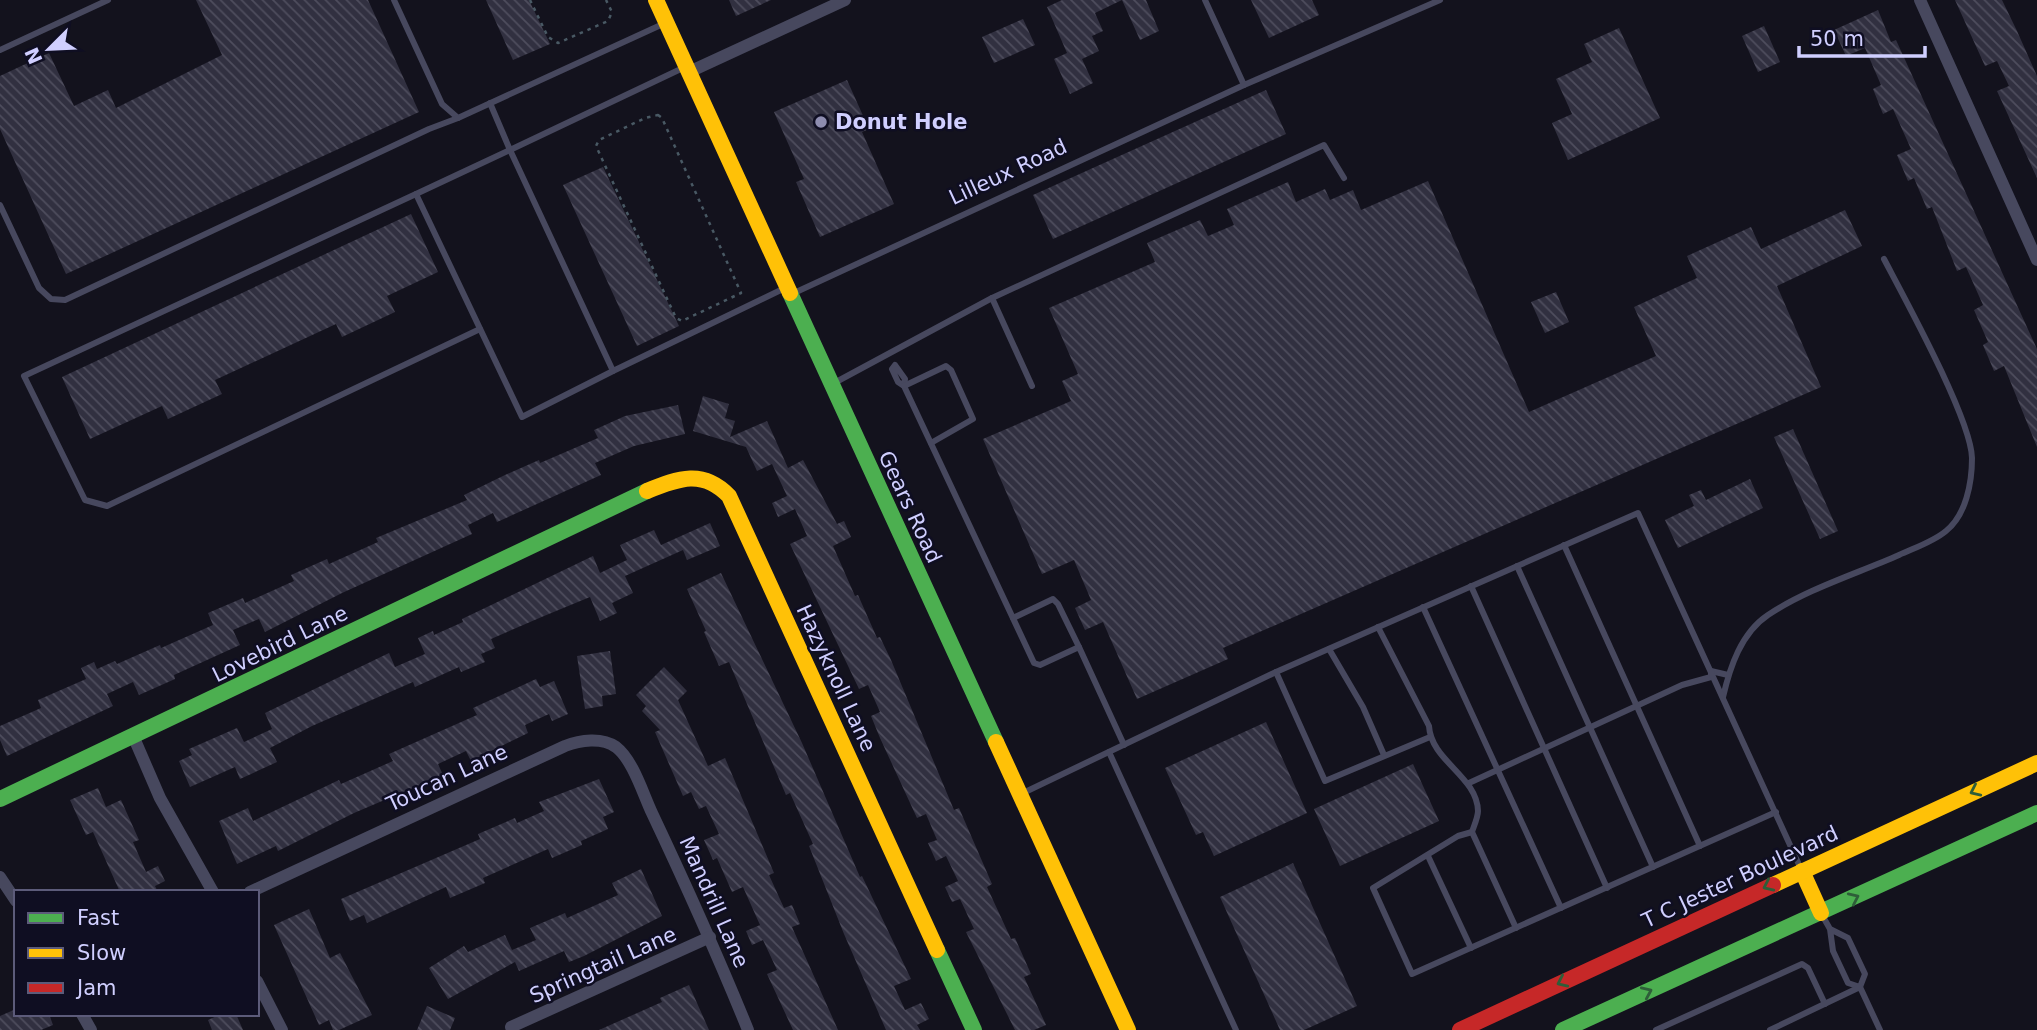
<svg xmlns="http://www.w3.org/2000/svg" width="2037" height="1030" font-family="'DejaVu Sans',sans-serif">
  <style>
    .building { fill: url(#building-back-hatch) }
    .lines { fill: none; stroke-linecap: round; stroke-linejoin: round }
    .path { stroke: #495964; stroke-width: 2.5; stroke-dasharray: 3.5 5; stroke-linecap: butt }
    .lane { stroke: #47485e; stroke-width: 6 }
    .street { stroke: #47485e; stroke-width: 12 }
    .fast { stroke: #4caf50; stroke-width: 16 }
    .slow { stroke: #ffc107; stroke-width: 16 }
    .jam { stroke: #c62828; stroke-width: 16 }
    .oneway { stroke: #2e5e39 }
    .poi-dot { fill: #8e8db0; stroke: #0f0e22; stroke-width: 2.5 }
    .labels { text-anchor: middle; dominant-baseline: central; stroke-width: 5; stroke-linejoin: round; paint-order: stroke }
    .poi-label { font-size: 21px; font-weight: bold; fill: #d0cfff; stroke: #0f0e22; text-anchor: start }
    .street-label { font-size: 21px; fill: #d0cfff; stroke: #0f0e22 }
  </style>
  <defs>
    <pattern id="building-back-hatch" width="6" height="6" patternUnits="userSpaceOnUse" patternTransform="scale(1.75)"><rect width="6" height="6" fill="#313040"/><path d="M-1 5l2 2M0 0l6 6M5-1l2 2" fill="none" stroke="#4e4d5d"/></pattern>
  </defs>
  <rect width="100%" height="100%" fill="#13121d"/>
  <g class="building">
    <polygon points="196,0 368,0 419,112 66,274 0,129 0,76 49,53 74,106 108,90 116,108 222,55"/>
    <polygon points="486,0 529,0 550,44 513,60"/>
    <polygon points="729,0 771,0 736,16"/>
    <polygon points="1062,0 1146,0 1159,31 1140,40 1122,0 1095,13 1103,31 1092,36 1099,51 1082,59 1093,83 1070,94 1054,59 1067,53 1047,7"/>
    <polygon points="1251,0 1312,0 1319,15 1269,38"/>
    <polygon points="1955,0 2002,0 2017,31 2037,76 2037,178 1997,91 2009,86 1997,61 1985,66"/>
    <polygon points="1878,10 1891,42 1896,40 2037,349 2037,447 2004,366 1994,371 1983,345 1988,342 1974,310 1983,305 1966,267 1957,271 1932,207 1927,209 1914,178 1908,181 1897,155 1911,149 1893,109 1883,114 1873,89 1881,85 1865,48 1846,56 1834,30"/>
    <polygon points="1023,19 1035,45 994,63 982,37"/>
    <polygon points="1764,26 1780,62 1758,72 1742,36"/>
    <polygon points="1619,28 1660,118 1568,160 1552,123 1572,114 1556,79 1592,62 1584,44"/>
    <polygon points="847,80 869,129 862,132 894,204 820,237 796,182 804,179 774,112"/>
    <polygon points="1266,90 1286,134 1053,239 1033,195"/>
    <polygon points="603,167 679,326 637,346 563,185"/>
    <polygon points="1428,181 1529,412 1656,356 1634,307 1697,278 1687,256 1751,227 1761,249 1845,210 1862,246 1777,286 1821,387 1223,648 1228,659 1137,699 1103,622 1085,630 1075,608 1091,600 1074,560 1042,574 983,439 1071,401 1062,381 1078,374 1049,308 1155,262 1147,243 1200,220 1208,236 1234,225 1227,209 1288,182 1296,202 1325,189 1330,200 1353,190 1361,210"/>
    <polygon points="411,214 438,272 387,296 395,312 342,337 336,324 215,380 222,394 168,419 162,406 90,439 62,377"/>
    <polygon points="1556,292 1569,322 1545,333 1531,302"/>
    <polygon points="703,396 729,404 725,418 735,421 730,437 767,421 788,468 803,460 837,524 844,521 851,537 833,546 855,596 858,595 877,638 880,637 891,660 954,810 959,808 992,884 987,887 1011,939 1015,938 1031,974 1024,977 1046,1025 1034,1030 1015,1030 966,932 974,929 960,899 952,902 945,887 958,881 946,856 936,861 928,843 937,840 926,814 917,818 880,738 871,716 880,712 868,685 859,689 790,544 807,536 795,509 778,517 772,503 787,496 772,464 757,471 746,447 693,431"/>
    <polygon points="678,405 685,434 634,446 595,463 601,475 497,522 493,513 468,525 472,534 342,593 265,632 259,619 233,630 240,645 174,675 175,679 139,695 133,682 107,694 113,706 7,756 0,740 0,726 41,708 38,700 86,679 81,668 94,662 97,669 115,661 117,664 160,645 161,648 213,625 208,613 243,598 245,603 294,581 291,575 327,559 329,564 378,542 376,538 467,500 464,495 505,475 539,460 540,463 598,438 594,430 625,416"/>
    <polygon points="1793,429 1838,531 1820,539 1774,437"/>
    <polygon points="1750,479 1763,508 1678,548 1665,520 1694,506 1689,495 1701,490 1706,500"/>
    <polygon points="710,523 720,546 687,560 683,550 625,576 633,593 612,603 617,613 600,621 590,597 544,616 491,639 495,648 481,654 485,662 461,672 459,667 415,687 413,682 312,726 270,748 277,762 240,779 235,767 190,787 179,761 192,755 189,749 237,728 244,742 272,729 265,713 389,653 395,667 425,654 418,638 433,631 434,635 463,622 462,619 593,556 600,573 627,560 620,545 654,530 661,545"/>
    <polygon points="721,573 802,743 860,877 862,876 911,979 894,986 905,1010 921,1003 929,1019 917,1025 920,1030 886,1030 844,934 809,846 813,844 790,793 786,795 729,662 719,666 704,632 706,631 687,589"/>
    <polygon points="610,651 616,694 602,696 603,706 585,709 577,656"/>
    <polygon points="664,667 687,691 678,700 708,766 725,758 774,873 769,875 784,908 792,905 800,924 792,927 838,1030 793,1030 767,974 777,970 763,940 752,945 746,931 760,925 743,887 732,892 717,858 713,860 704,840 719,834 706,806 699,809 691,792 683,796 655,732 660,730 642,711 646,706 636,695"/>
    <polygon points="536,679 540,687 554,681 568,714 552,721 549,714 525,725 528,733 471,761 466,751 438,764 443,775 354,813 278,851 276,846 237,864 219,821 248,808 253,821 339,780 341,784 393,761 389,754 477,715 473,708"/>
    <polygon points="1266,722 1307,813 1214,856 1203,832 1196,835 1165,768"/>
    <polygon points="1413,764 1439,821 1340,866 1314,809"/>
    <polygon points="599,779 614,812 603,817 608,829 581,841 582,845 552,858 548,849 483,878 485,883 450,898 446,887 367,923 364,915 350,921 341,899 480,839 478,834 515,818 517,823 544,811 539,802"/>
    <polygon points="98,788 106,807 121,800 139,840 133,842 146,872 158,866 165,881 155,886 158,892 120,892 93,832 86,835 70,800"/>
    <polygon points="1293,863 1357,1006 1304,1030 1280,1030 1220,897"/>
    <polygon points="641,869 662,916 584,956 569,962 564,951 519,971 515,962 448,999 429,968 464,946 468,952 505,935 512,950 536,940 530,928 565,913 567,918 618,895 612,883"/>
    <polygon points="309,909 330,958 340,953 372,1015 339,1030 333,1030 329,1020 319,1025 274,925"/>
    <polygon points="689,985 709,1030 599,1030 662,1002 660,998"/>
    <polygon points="427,1006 455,1018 450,1030 417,1030"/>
    <polygon points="16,1009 16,1014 49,1014 53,1025 41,1030 0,1030 0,1016"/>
    <polygon points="221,1014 236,1014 243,1030 212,1030 208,1020"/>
  </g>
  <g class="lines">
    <g class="path">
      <polyline points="530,0 548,37 558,43 608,21 612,12 606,0"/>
      <polygon points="658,115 662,118 741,293 682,321 676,318 596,146 599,140 645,118"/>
    </g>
    <g class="lane">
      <polyline points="394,0 442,104 458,118 663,24"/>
      <polyline points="1205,0 1244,85 1440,0"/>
      <polyline points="0,50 108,0"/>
      <polyline points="685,67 510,150 613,371 785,288"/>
      <polyline points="490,103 510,150 416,194 522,417 613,371"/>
      <polyline points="416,194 24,376 85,500 107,506 480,329"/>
      <polyline points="0,205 39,288 51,299 65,300 429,129 458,118"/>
      <polyline points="794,293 1244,85"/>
      <polyline points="992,298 1032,386"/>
      <polyline points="836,382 992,298 1324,145 1344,178"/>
      <polyline points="904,386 898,382 892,369 895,365 905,379 904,386 1034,663 1040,665 1079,647 1124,745"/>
      <polyline points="904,386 946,366 951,370 973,419 931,443"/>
      <polyline points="1564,545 1700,846"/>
      <polyline points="1517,566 1653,867"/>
      <polyline points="1471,586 1607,888"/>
      <polyline points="1423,607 1561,908"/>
      <polyline points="1013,618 1053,599 1058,604 1079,647"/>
      <path d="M1378,627l51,99c2,35 48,50 49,85 0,6 -4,15 -6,21l44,96"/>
      <polyline points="1329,649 1363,707 1384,755"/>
      <polyline points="1276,672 1325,781 1430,737"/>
      <path d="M1723,697c7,-30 18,-64 45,-82 39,-26 88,-41 131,-60 15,-7 34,-13 47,-24 20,-16 26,-48 26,-73 -1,-39 -67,-159 -88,-199"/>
      <polyline points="1109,752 1236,1030"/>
      <polyline points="1469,783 1682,685 1711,677 1711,671 1728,675"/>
      <polyline points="1023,793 1276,672 1638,513 1801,869"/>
      <polyline points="1472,832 1458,836 1373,888 1412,974 1776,812"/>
      <polyline points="1428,856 1471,948"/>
      <polyline points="1822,915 1830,929 1833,951 1848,983 1860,987 1865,974 1848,938 1830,929"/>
      <polyline points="1656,1030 1802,964 1808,968 1825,1004"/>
      <polyline points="1770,1030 1860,987 1880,1030"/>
    </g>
    <g class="street">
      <polyline points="1920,0 2037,260"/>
      <polyline points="689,72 845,0"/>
      <polyline points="134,738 160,798 213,892"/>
      <polyline points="0,877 16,901"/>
      <path d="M250,892l315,-146c15,-6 37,-9 51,1 17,13 27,47 36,66 34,72 66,143 96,217"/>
      <polyline points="257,981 282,1030"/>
      <polyline points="82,1014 91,1030"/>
      <polyline points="511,1027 710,937"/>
    </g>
    <g class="fast">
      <polyline points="790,293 996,742"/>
      <polyline points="0,799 647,491"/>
      <polyline points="937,950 974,1030"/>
      <polyline points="1563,1030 2037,813"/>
    </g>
    <g class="slow">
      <polyline points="656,0 790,293"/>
      <path d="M647,491c32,-13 56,-22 82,5l208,454"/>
      <polyline points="996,742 1128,1030"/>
      <polyline points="1802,871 1821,913"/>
      <polyline points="1773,885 2037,763"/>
    </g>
    <polyline class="jam" points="1460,1030 1773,885"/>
  </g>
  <defs><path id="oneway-chevron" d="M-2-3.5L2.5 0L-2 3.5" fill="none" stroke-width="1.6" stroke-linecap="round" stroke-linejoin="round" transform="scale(1.75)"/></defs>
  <g class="oneway">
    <use href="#oneway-chevron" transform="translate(1975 791) rotate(155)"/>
    <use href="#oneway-chevron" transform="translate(1768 886) rotate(155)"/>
    <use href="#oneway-chevron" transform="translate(1854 898) rotate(-25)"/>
    <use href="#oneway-chevron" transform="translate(1562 982) rotate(155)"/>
    <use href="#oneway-chevron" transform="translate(1647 992) rotate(-24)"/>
  </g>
  <circle class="poi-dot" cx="821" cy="122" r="7"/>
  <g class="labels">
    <g class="poi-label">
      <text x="835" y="122">Donut Hole</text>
    </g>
    <g class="street-label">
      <text transform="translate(1008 172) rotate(-25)">Lilleux Road</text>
      <text transform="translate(910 507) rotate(65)">Gears Road</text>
      <text transform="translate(280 644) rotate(-26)">Lovebird Lane</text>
      <text transform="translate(836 678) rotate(65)">Hazyknoll Lane</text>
      <text transform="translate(447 778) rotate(-25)">Toucan Lane</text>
      <text transform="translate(1740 877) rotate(-25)">T C Jester Boulevard</text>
      <text transform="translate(714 902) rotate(66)">Mandrill Lane</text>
      <text transform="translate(603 965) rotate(-24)">Springtail Lane</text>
    </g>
  </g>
  <rect x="14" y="890" width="245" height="126" fill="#0f0e22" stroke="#5c5b7a" stroke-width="2"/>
  <rect x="28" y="913" width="35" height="10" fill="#4caf50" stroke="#5c5b7a" stroke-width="2"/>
  <text x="77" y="925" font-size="21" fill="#d0cfff">Fast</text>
  <rect x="28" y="948" width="35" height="10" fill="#ffc107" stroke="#5c5b7a" stroke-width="2"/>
  <text x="77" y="960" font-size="21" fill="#d0cfff">Slow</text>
  <rect x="28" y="983" width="35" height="10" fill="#c62828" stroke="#5c5b7a" stroke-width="2"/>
  <text x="77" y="995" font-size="21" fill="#d0cfff">Jam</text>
  <g transform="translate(49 49) rotate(246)" stroke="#0f0e22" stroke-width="5" paint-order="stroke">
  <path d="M0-5L12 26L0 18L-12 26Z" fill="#d0cfff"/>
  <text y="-10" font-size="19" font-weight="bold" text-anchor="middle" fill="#d0cfff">N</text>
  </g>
  <path d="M1799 46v10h126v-10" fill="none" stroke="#d0cfff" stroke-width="3.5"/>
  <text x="1810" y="46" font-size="21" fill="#d0cfff" stroke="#0f0e22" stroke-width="5" paint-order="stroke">50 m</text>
</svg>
